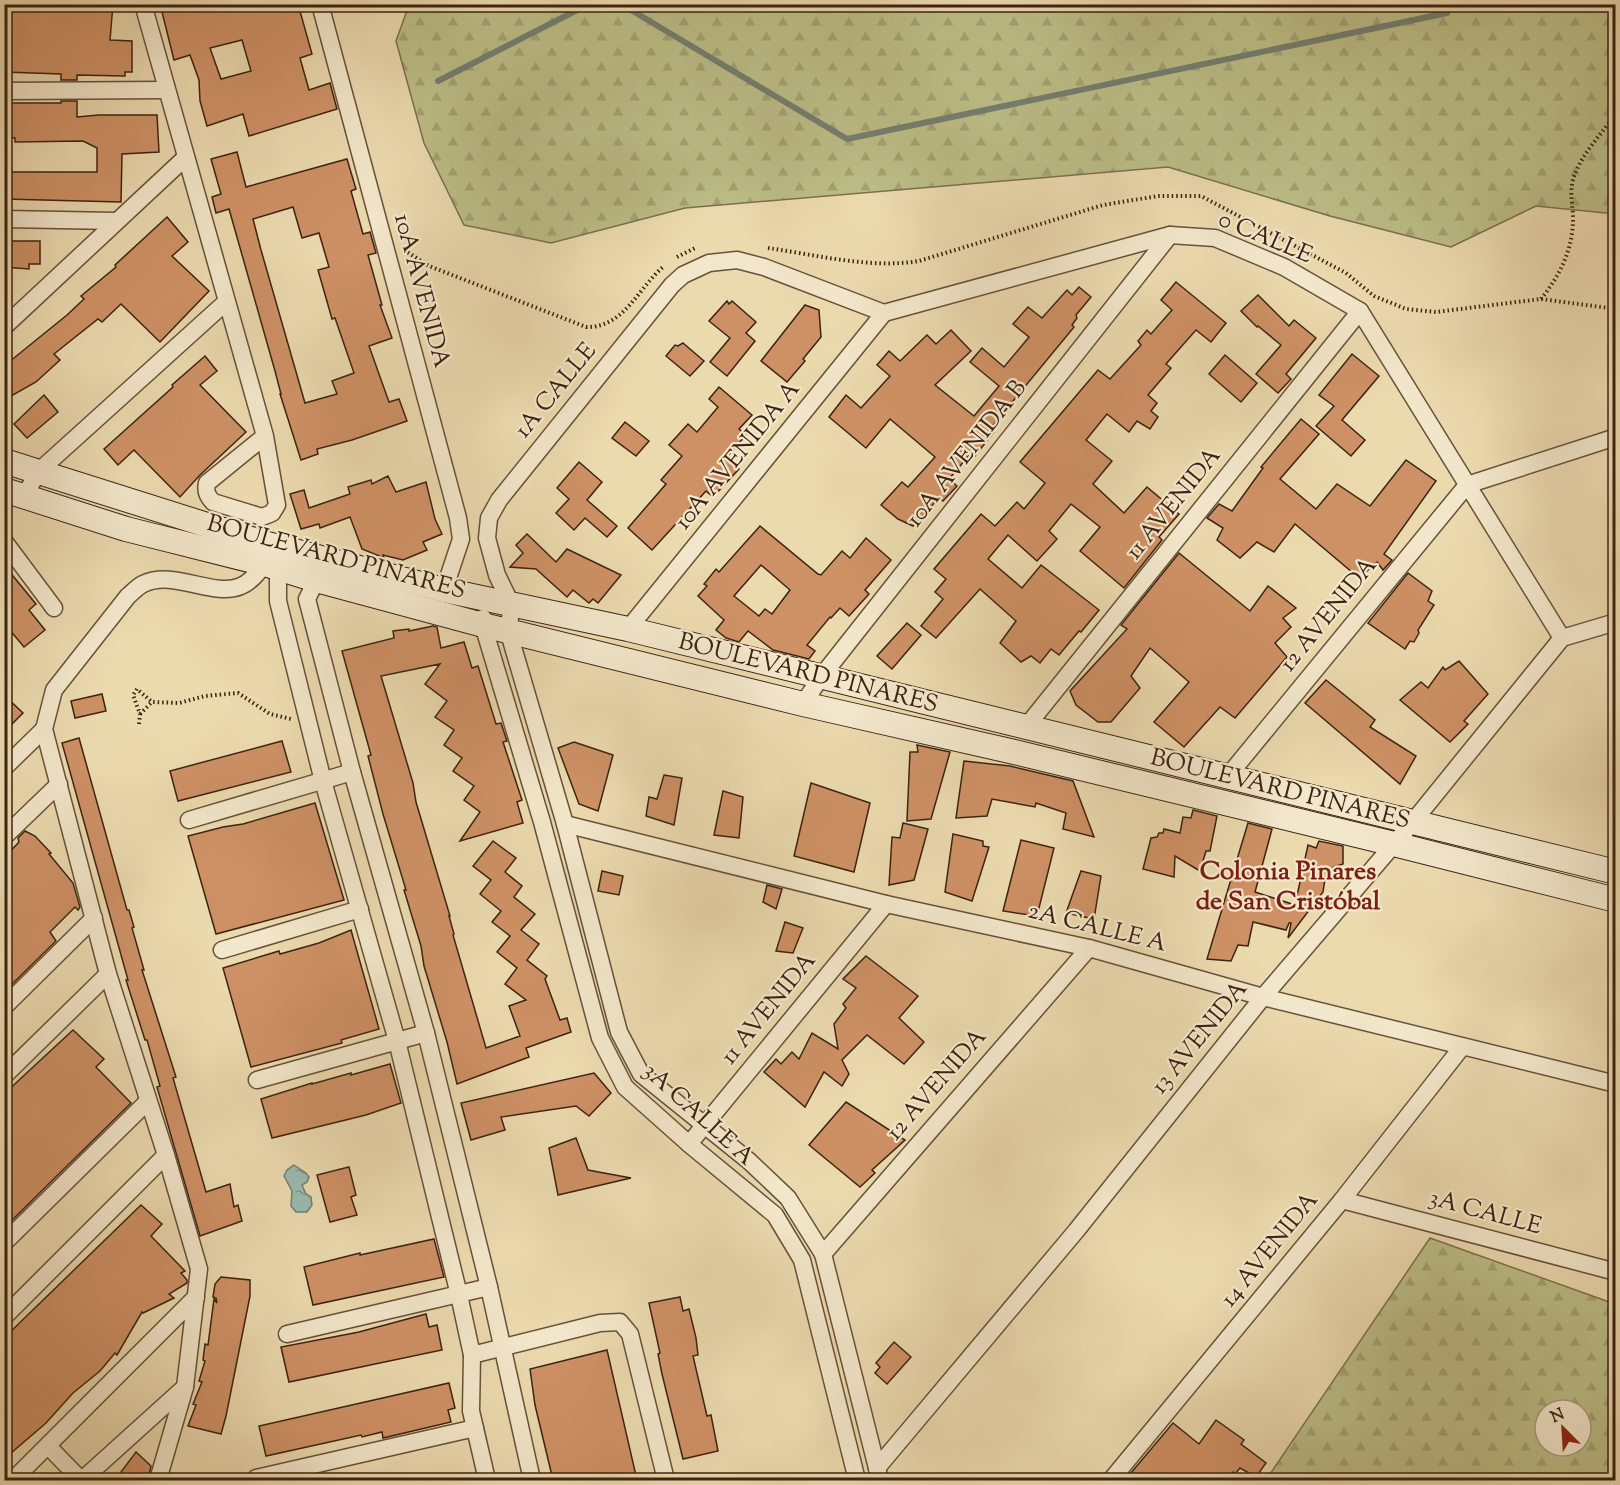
<svg xmlns="http://www.w3.org/2000/svg" width="1620" height="1485" font-family="'Sorts Mill Goudy',serif">
  <style>
    .forest { fill: url(#forest-firs); stroke: #7c704c; stroke-width: 1.5; fill-rule: evenodd }
    .water { fill: url(#water-ripples); stroke: #747e71; stroke-width: 1.5 }
    .lines { fill: none; stroke-linecap: round; stroke-linejoin: round }
    .stream { stroke: #747e71; stroke-width: 6 }
    .building { fill: #ce9165; stroke: #3b2312; stroke-width: 1.5; fill-rule: evenodd }
    .street-casing { stroke: #675139; stroke-width: 19 }
    .secondary-casing { stroke: #3b2312; stroke-width: 26 }
    .path { stroke: #3b2312; stroke-width: 4; stroke-dasharray: 1.5 3; stroke-linecap: butt }
    .street { stroke: #f3e7cb; stroke-width: 16 }
    .secondary { stroke: #f3e7cb; stroke-width: 24 }
    .labels { text-anchor: middle; dominant-baseline: central; stroke-width: 4.5; stroke-linejoin: round; paint-order: stroke }
    .street-label { font-size: 24px; fill: #3b2312; stroke: #f3e7cb }
    .neighbourhood-label { font-size: 26px; font-weight: bold; fill: #7a1f14; stroke: #f3e7cb }
  </style>
  <defs>
    <pattern id="forest-firs" width="22" height="20" patternUnits="userSpaceOnUse" patternTransform="scale(1.5)"><rect width="22" height="20" fill="#bcbe87"/><path d="M5 1l3.5 6h-7zM16 11l3.5 6h-7z" fill="#a2a374"/></pattern>
    <pattern id="water-ripples" width="26" height="14" patternUnits="userSpaceOnUse" patternTransform="scale(1.5)"><rect width="26" height="14" fill="#9abab1"/><path d="M2 4q2-2 4 0t4 0M15 11q2-2 4 0t4 0" fill="none" stroke="#7f978f"/></pattern>
  </defs>
  <rect width="100%" height="100%" fill="#ecdaaf"/>
  <filter id="stains"><feTurbulence type="fractalNoise" baseFrequency=".00333" numOctaves="4"/><feColorMatrix values="0 0 0 0 .2 0 0 0 0 .09 0 0 0 0 .02 0 0 0 .5 -.17"/></filter>
  <radialGradient id="worn" r=".72"><stop offset=".6" stop-color="#630" stop-opacity="0"/><stop offset="1" stop-color="#630" stop-opacity=".3"/></radialGradient>
  <g class="forest">
    <polygon points="409,5 1615,5 1615,214 1536,206 1451,247 1330,216 1168,167 685,208 551,243 464,225 424,143 396,41"/>
    <path d="M1430,1238l185,66v176h-352l7,-6zM1545,1410h36v36h-36z"/>
  </g>
  <polygon class="water" points="294,1165 306,1173 309,1177 307,1182 302,1185 306,1194 311,1197 312,1205 307,1212 296,1212 291,1206 292,1191 284,1176 287,1170"/>
  <g class="lines">
    <g class="stream">
      <polyline points="621,4 847,139 1447,13 1451,4"/>
      <polyline points="438,81 589,4"/>
    </g>
  </g>
  <g class="building">
    <polygon points="4,4 113,4 110,40 132,41 132,72 125,72 125,76 77,75 77,80 61,80 61,74 4,72"/>
    <path d="M160,4h138l14,50 -12,4 9,32 21,-7 7,26 -88,27 -6,-22 -36,12 -7,-25 -1,-21 -9,-25 -16,5zM242,40l9,31 -30,8 -11,-31z"/>
    <polygon points="61,101 77,101 77,117 99,115 157,115 159,152 122,154 121,202 4,199 4,172 97,172 97,148 83,141 15,142 15,138 4,137 4,103 61,103"/>
    <path d="M237,152l9,35 101,-28 9,30 -5,2 12,43 7,-2 6,21 -8,2 14,50h-2l12,33 -23,8 20,56 10,-3 8,22 -55,19 -35,9 1,5 -17,6 -21,-66h1l-6,-23 -46,-162 -13,4 -4,-16 9,-3 -10,-35zM293,207l9,31 17,-5 10,34 -11,3 14,49 3,-1 19,55 -22,8 5,13 -32,9 -44,-153 -8,-31z"/>
    <polygon points="167,217 188,242 172,256 209,291 160,342 121,304 102,322 98,319 54,354 60,360 36,382 4,400 4,366 67,315 84,299 81,296 116,267 115,265"/>
    <polygon points="4,241 40,241 40,264 29,264 29,269 4,267"/>
    <polygon points="1176,282 1226,323 1211,342 1196,330 1166,364 1171,368 1148,395 1157,403 1151,411 1158,417 1150,429 1137,421 1129,432 1107,414 1086,440 1112,461 1093,484 1124,513 1147,487 1179,514 1159,537 1162,540 1124,588 1080,551 1100,527 1071,504 1049,531 1057,539 1037,561 1008,535 988,559 1022,588 1041,565 1099,610 1081,632 1079,631 1059,655 1051,649 1040,663 1031,656 1021,662 1000,643 1016,621 980,589 936,638 921,626 943,599 935,592 946,579 934,569 981,514 995,526 1017,502 1024,509 1045,483 1020,462 1098,370 1110,379 1141,345 1138,341 1147,330 1151,334 1172,310 1161,300"/>
    <polygon points="1079,287 1091,297 1076,315 1077,318 1072,325 1074,327 990,429 994,432 975,456 971,453 949,479 957,486 943,501 939,498 913,526 898,519 881,505 902,482 908,487 935,457 890,419 866,448 829,417 846,395 861,408 890,376 877,365 889,351 900,361 927,335 936,344 951,330 971,351 935,385 974,416 999,386 970,362 982,348 1004,367 1029,337 1013,324 1028,307 1042,318 1067,290 1072,295"/>
    <polygon points="1258,295 1289,326 1294,320 1316,338 1286,374 1291,379 1278,393 1256,374 1281,345 1258,326 1257,327 1241,311"/>
    <polygon points="727,301 729,304 732,301 756,322 746,333 755,341 727,376 710,362 730,338 709,321"/>
    <polygon points="805,305 819,310 821,337 803,359 805,361 787,382 761,361"/>
    <polygon points="683,343 704,361 690,376 666,356 675,345 678,346"/>
    <polygon points="1352,354 1379,376 1342,420 1365,440 1351,456 1316,426 1334,406 1319,395"/>
    <polygon points="1225,355 1257,383 1241,402 1209,374"/>
    <polygon points="205,356 217,371 200,385 246,432 200,475 180,497 134,450 118,465 104,449 173,387 172,385"/>
    <polygon points="719,387 752,415 739,429 746,435 726,458 739,469 713,497 706,491 652,550 628,528 666,484 661,480 682,456 669,445 688,424 697,432 718,407 709,399"/>
    <polygon points="44,395 58,412 27,438 14,424"/>
    <polygon points="1301,419 1319,434 1280,479 1316,509 1337,484 1370,506 1406,460 1436,481 1384,554 1392,560 1383,570 1377,562 1359,578 1295,524 1274,552 1257,542 1240,558 1217,540 1223,528 1207,518 1219,504 1232,511 1263,468 1261,467"/>
    <polygon points="625,422 649,441 636,456 612,438"/>
    <polygon points="579,462 602,482 587,500 617,526 607,537 585,518 574,530 556,513 569,499 557,488"/>
    <polygon points="388,476 396,492 426,482 435,519 442,534 423,542 427,550 403,560 383,555 384,558 362,549 350,517 320,528 319,524 301,529 290,494 304,490 309,508 350,494 348,487 371,480 372,484"/>
    <path d="M760,526l58,48 3,1 21,-24 8,7 16,-20 25,22 -26,30 4,4 -20,22 -9,-8 -9,10 -1,-1 -23,28 8,6 -6,8 -36,-9 -25,-19 -9,11 -13,-4 -10,-8 8,-10 -26,-24 9,-10 -3,-2 12,-15 3,3zM761,565l29,25 -18,24 -7,-5 -6,7 -25,-20z"/>
    <polygon points="527,534 556,562 567,549 621,575 598,603 593,599 589,603 573,590 567,597 536,569 510,567 523,553 516,545"/>
    <polygon points="1179,553 1250,611 1268,586 1296,608 1283,618 1291,627 1275,643 1287,657 1235,718 1220,707 1184,747 1154,722 1189,682 1150,648 1131,676 1140,688 1111,722 1098,722 1076,705 1070,691 1127,629 1121,625"/>
    <polygon points="4,565 36,604 29,610 45,630 24,647 4,623"/>
    <polygon points="1408,573 1432,591 1428,601 1434,605 1418,630 1419,633 1414,642 1410,641 1405,649 1368,623"/>
    <polygon points="907,623 921,635 892,669 877,656"/>
    <polygon points="433,626 437,627 441,648 464,642 472,668 478,666 496,724 501,723 507,741 503,742 522,800 517,802 523,823 460,841 480,812 464,800 474,786 453,771 462,758 444,745 454,730 435,717 447,701 425,684 440,664 381,676 413,783 416,802 450,916 449,916 454,934 453,935 486,1048 520,1036 509,1006 526,1000 505,984 517,968 497,952 510,936 492,922 501,911 480,894 491,880 473,866 493,841 516,858 505,872 522,886 514,897 535,914 521,930 539,944 527,960 547,976 545,979 560,1020 567,1018 571,1032 526,1048 529,1057 457,1084 447,1042 424,966 421,946 404,890 406,890 383,814 368,756 371,755 342,651 394,638 393,631 409,629 409,631"/>
    <polygon points="1459,661 1488,694 1464,721 1468,724 1450,742 1400,700 1421,682 1428,688 1443,667 1445,670"/>
    <polygon points="1326,680 1375,720 1370,727 1416,756 1400,784 1305,703"/>
    <polygon points="102,694 106,711 75,718 71,701"/>
    <polygon points="4,695 23,713 4,732"/>
    <polygon points="79,738 127,910 129,910 134,927 132,928 144,970 142,970 176,1077 173,1078 206,1192 230,1184 234,1207 238,1205 242,1221 200,1236 157,1087 160,1086 147,1040 145,1040 126,980 128,980 62,743"/>
    <polygon points="282,741 291,772 178,801 170,771"/>
    <polygon points="574,742 613,755 598,811 579,804 558,748"/>
    <polygon points="917,745 950,752 931,819 907,821 910,752 918,752"/>
    <polygon points="964,761 1010,766 1073,781 1094,837 1063,829 1066,813 1036,803 1035,807 992,799 987,816 956,818"/>
    <polygon points="664,775 682,778 674,825 646,816 649,797 657,799"/>
    <polygon points="811,783 870,803 854,872 794,856"/>
    <polygon points="723,791 743,797 739,838 714,835"/>
    <polygon points="315,803 344,900 216,934 188,836 223,827 243,824"/>
    <polygon points="1193,810 1217,816 1210,851 1206,851 1200,871 1175,856 1174,877 1143,869 1151,838 1157,837 1159,833 1163,833 1164,829 1180,833 1183,817 1191,818"/>
    <polygon points="903,823 928,829 914,880 889,885 892,837 900,838"/>
    <polygon points="1248,823 1272,829 1255,892 1295,905 1308,845 1316,848 1319,841 1343,846 1343,864 1333,867 1329,880 1325,879 1323,892 1288,938 1291,923 1289,923 1286,930 1253,922 1248,946 1238,945 1231,961 1207,959"/>
    <polygon points="25,831 35,836 51,853 49,854 73,883 80,907 78,910 75,907 50,932 56,941 4,992 4,858 19,842 18,838"/>
    <polygon points="953,834 983,841 983,846 989,847 972,901 945,892"/>
    <polygon points="1021,840 1054,848 1037,916 1003,911"/>
    <polygon points="602,871 623,876 619,895 598,891"/>
    <polygon points="1081,871 1101,876 1094,919 1066,913"/>
    <polygon points="767,885 782,889 776,909 763,902"/>
    <polygon points="785,922 803,928 793,953 776,951"/>
    <polygon points="351,930 379,1029 341,1040 342,1043 251,1067 223,968 279,951 280,954 319,943"/>
    <polygon points="866,956 918,996 899,1018 924,1042 904,1064 867,1035 842,1060 849,1074 842,1086 824,1072 805,1107 764,1072 776,1059 781,1064 792,1052 799,1059 812,1033 838,1049 834,1024 846,1008 843,1004 856,988 843,979"/>
    <polygon points="73,1030 104,1059 96,1067 131,1103 4,1228 4,1094"/>
    <polygon points="390,1064 401,1103 366,1115 272,1138 261,1099 312,1083 312,1084 351,1073 351,1075"/>
    <polygon points="594,1073 611,1093 589,1116 576,1106 501,1117 505,1130 471,1140 461,1103"/>
    <polygon points="846,1102 905,1140 872,1170 875,1173 860,1187 809,1145"/>
    <polygon points="576,1138 588,1170 631,1178 558,1195 549,1148"/>
    <polygon points="349,1167 356,1195 351,1197 357,1215 330,1222 317,1175"/>
    <polygon points="141,1205 162,1224 151,1236 185,1271 181,1273 187,1280 187,1283 169,1294 174,1298 143,1313 142,1312 117,1355 115,1353 100,1371 73,1393 46,1423 4,1459 4,1338"/>
    <polygon points="434,1239 444,1277 313,1305 304,1267 360,1253 360,1255"/>
    <polygon points="221,1277 250,1280 250,1296 226,1416 221,1434 188,1426 196,1405 193,1404 202,1382 199,1381 205,1361 203,1360 205,1344 208,1345 214,1299 217,1303 216,1298 213,1297 215,1284"/>
    <polygon points="680,1297 683,1311 689,1309 696,1338 698,1355 693,1356 707,1416 711,1415 718,1451 683,1459 662,1374 658,1354 660,1353 649,1303"/>
    <polygon points="426,1314 429,1327 437,1325 442,1350 289,1382 281,1347 359,1332"/>
    <polygon points="894,1342 911,1357 887,1384 875,1373 880,1367 876,1363"/>
    <polygon points="607,1350 637,1480 553,1480 535,1405 530,1369"/>
    <polygon points="449,1383 455,1408 448,1410 451,1422 383,1438 382,1432 362,1437 361,1435 266,1456 259,1426"/>
    <polygon points="1216,1420 1244,1440 1241,1444 1266,1463 1256,1477 1240,1468 1235,1474 1233,1472 1226,1480 1125,1480 1173,1423 1199,1444"/>
    <polygon points="136,1452 151,1466 148,1480 115,1480"/>
  </g>
  <g class="lines">
    <g class="street-casing">
      <g id="street">
        <path d="M143,4l122,432 12,69 -5,8 -10,4 -49,-15c-6,-6 -8,-11 -6,-19l58,-47"/>
        <polyline points="320,4 458,518 461,539 444,590"/>
        <polyline points="4,91 166,90"/>
        <polyline points="4,219 116,221"/>
        <polyline points="4,327 186,157"/>
        <polyline points="24,496 39,471 226,302"/>
        <polyline points="4,541 54,608"/>
        <polyline points="282,561 278,568 278,601 323,781 397,1041 459,1295 472,1355 471,1411 487,1480"/>
        <polyline points="321,571 307,599 352,772 426,1033 489,1287 532,1480"/>
        <polyline points="483,618 483,625 542,822 600,1038 625,1087 689,1144 775,1215 802,1260 857,1480"/>
        <polyline points="628,629 884,313"/>
        <polyline points="1562,638 1616,622"/>
        <polyline points="803,704 821,677 1170,235"/>
        <polyline points="1026,727 1360,311"/>
        <polyline points="4,768 44,729"/>
        <polyline points="1228,776 1467,485 1616,437"/>
        <polyline points="189,820 352,772"/>
        <polyline points="565,824 886,904 1089,948 1263,997 1616,1084"/>
        <polyline points="4,837 59,784"/>
        <polyline points="222,950 360,909"/>
        <polyline points="4,1007 94,918"/>
        <polyline points="4,1076 108,974"/>
        <polyline points="257,1080 426,1033"/>
        <polyline points="689,1144 886,904"/>
        <polyline points="1342,1200 1616,1272"/>
        <polyline points="4,1243 148,1101"/>
        <polyline points="823,1254 1089,948"/>
        <polyline points="4,1317 166,1155"/>
        <polyline points="287,1334 489,1287"/>
        <polyline points="472,1355 600,1323 620,1322 630,1334 666,1480"/>
        <polyline points="48,1446 81,1480"/>
        <polyline points="877,1468 1076,1231 1263,997 1412,823 1562,638"/>
        <polyline points="256,1478 475,1428"/>
        <polyline points="13,1480 196,1297"/>
        <polyline points="82,1480 185,1387"/>
        <path d="M158,1480l27,-93 14,-118 -33,-114 -58,-181 -64,-245 10,-39 74,-94c4,-3 9,-9 15,-12 31,-15 70,14 98,2 10,-4 17,-14 24,-22l-1,-8"/>
        <polyline points="880,1480 823,1254 788,1198 749,1161 641,1074 619,1032 565,824 508,630 512,606 497,575 487,538 489,518 499,500 672,285 683,275 709,263 737,260 764,267 884,313 1170,235 1215,238 1284,267 1360,311 1562,638"/>
        <polyline points="1111,1480 1342,1200 1462,1047"/>
      </g>
    </g>
    <g class="secondary-casing">
      <g id="secondary">
        <polyline points="4,461 264,543 444,590 628,629 1616,872"/>
        <polyline points="4,490 126,529 265,564 316,580 483,625 803,704 1010,751 1394,844 1616,900"/>
      </g>
    </g>
    <g class="path">
      <path d="M768,248c48,7 103,21 151,13l184,-56 55,-9h43l145,77 28,23 32,13 30,3 105,-13 75,10"/>
      <path d="M404,250l25,16 157,61c38,1 52,-39 78,-61"/>
      <polyline points="677,257 695,248"/>
      <path d="M1541,299c20,-25 33,-52 32,-84 -1,-15 -4,-27 2,-41 7,-20 29,-43 41,-61"/>
      <polyline points="140,714 152,702"/>
      <polyline points="139,724 140,714 133,695 137,689 152,702 179,703 205,696 238,693 270,714 291,719"/>
    </g>
    <use href="#street" class="street"/>
    <use href="#secondary" class="secondary"/>
  </g>
  <g class="labels">
    <g class="street-label">
      <text transform="translate(1265 238) rotate(23)">0 CALLE</text>
      <text transform="translate(421 291) rotate(75)">10A AVENIDA</text>
      <text transform="translate(556 391) rotate(-51)">1A CALLE</text>
      <text transform="translate(967 454) rotate(-52)">10A AVENIDA B</text>
      <text transform="translate(738 456) rotate(-51)">10A AVENIDA A</text>
      <text transform="translate(1174 504) rotate(-51)">11 AVENIDA</text>
      <text transform="translate(336 558) rotate(15)">BOULEVARD PINARES</text>
      <text transform="translate(1329 615) rotate(-51)">12 AVENIDA</text>
      <text transform="translate(808 674) rotate(14)">BOULEVARD PINARES</text>
      <text transform="translate(1280 790) rotate(14)">BOULEVARD PINARES</text>
      <text transform="translate(1097 928) rotate(14)">2A CALLE A</text>
      <text transform="translate(769 1009) rotate(-51)">11 AVENIDA</text>
      <text transform="translate(1200 1038) rotate(-51)">13 AVENIDA</text>
      <text transform="translate(937 1085) rotate(-49)">12 AVENIDA</text>
      <text transform="translate(698 1115) rotate(42)">3A CALLE A</text>
      <text transform="translate(1485 1213) rotate(15)">3A CALLE</text>
      <text transform="translate(1270 1250) rotate(-51)">14 AVENIDA</text>
    </g>
    <g class="neighbourhood-label">
      <text x="1288" y="872">Colonia Pinares<tspan x="1288" dy="30">de San Cristóbal</tspan></text>
    </g>
  </g>
  <rect width="1620" height="1485" fill="none" stroke="#ecdaaf" stroke-width="24"/>
  <rect x="6" y="6" width="1608" height="1473" fill="none" stroke="#3b2312" stroke-width="3"/>
  <rect x="12" y="12" width="1596" height="1461" fill="none" stroke="#3b2312" stroke-width="1.5"/>
  <g transform="translate(1563 1428) rotate(336)"><circle r="28" fill="#f3e7cb" stroke="#a99981" stroke-width="1.5"/>
  <path d="M0-4.5L10 22L0 15L-10 22Z" fill="#8f2418"/>
  <text y="-9" font-size="16" font-weight="bold" text-anchor="middle" fill="#3b2312">N</text>
  </g>
  <rect width="100%" height="100%" filter="url(#stains)"/>
  <rect width="100%" height="100%" fill="url(#worn)"/>
</svg>
